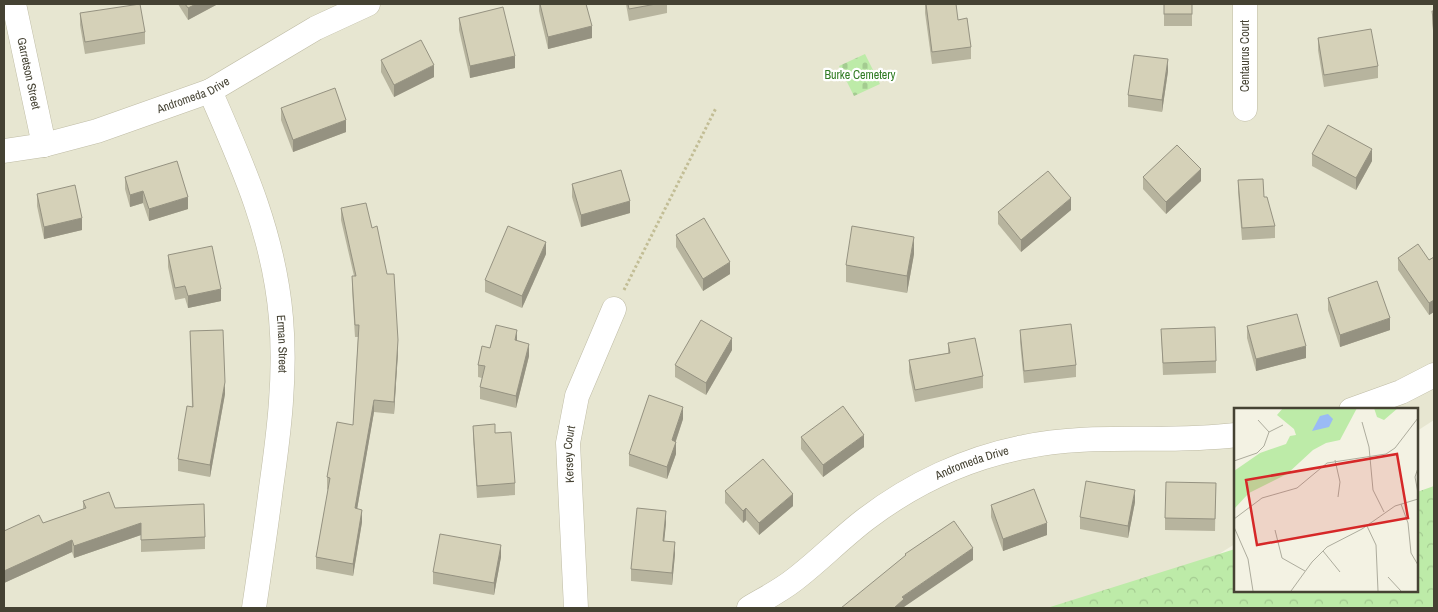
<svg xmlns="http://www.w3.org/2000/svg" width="1438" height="612" font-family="'Archivo Narrow',sans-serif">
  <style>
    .residential { fill: #e7e6d1 }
    .forest { fill: url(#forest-crowns) }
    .cemetery { fill: url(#cemetery-stones) }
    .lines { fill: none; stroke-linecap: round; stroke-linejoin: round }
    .street-casing { stroke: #bfbca5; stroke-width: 25 }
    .path { stroke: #c2bd95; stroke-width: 3; stroke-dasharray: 2.5 2.5; stroke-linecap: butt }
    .street { stroke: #fff; stroke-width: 24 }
    .wall { fill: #b7b49e }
    .shaded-wall { fill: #959281 }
    .building { fill: #d5d1b8; stroke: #959281 }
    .labels { text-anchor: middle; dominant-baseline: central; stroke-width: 4.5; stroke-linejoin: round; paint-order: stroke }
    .street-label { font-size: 12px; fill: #454233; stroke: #fff }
    .park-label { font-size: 12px; fill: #2f7b23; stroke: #fff }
    .inset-road { fill: none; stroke: #adac9d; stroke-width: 1 }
    .view { fill: #d62828; fill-opacity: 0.15; stroke: #d62828; stroke-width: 2.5 }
    .inset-edge { fill: none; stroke: #454233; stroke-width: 2.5 }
  </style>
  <defs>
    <pattern id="forest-crowns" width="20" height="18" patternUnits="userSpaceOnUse" patternTransform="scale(1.25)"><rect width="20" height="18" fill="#bdeba8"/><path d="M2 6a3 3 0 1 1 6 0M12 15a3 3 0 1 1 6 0" fill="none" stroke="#a4cb91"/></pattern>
    <pattern id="cemetery-stones" width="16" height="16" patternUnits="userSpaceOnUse" patternTransform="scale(1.25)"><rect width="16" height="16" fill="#bdeba8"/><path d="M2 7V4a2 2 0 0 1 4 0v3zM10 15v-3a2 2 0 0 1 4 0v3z" fill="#a4cb91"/></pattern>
  </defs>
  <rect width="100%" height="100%" fill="#f3f2e3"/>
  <polygon class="residential" points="4,4 1434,4 1434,420 1417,431 1417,410 1236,410 1235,544 1132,608 4,608"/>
  <polygon class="forest" points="1434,486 1434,608 1047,608 1235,549 1236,591 1417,591 1417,492"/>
  <polygon class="cemetery" points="865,54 880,84 854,96 839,66"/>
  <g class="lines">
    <g class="street-casing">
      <g id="street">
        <path id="s1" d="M14,4l30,141"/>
        <polyline points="1245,4 1245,109"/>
        <path id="s2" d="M210,91c33,75 64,144 71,227 5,57 -2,114 -10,170 -5,40 -11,80 -17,120"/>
        <path id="s3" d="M4,151l40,-6 53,-14 113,-40 106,-63 52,-24"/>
        <polyline points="1351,410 1401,392 1434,375"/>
        <path id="s4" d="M576,608l-8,-165 9,-47 37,-87"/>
        <path id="s5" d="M749,608c15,-9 31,-17 45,-28 25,-19 47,-42 72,-61 46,-35 101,-61 158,-72 69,-15 141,-3 212,-12"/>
      </g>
    </g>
    <polyline class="path" points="624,290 716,108"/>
    <use href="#street" class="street"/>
  </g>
  <g class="wall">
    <polygon points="178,4 216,4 216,5 188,20"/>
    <polygon points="539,4 586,4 592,38 548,49 539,11"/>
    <polygon points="626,4 667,4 667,13 629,21"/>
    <polygon points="925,4 958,20 971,47 971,59 932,64 925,13"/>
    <rect x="1164" y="4" width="28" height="22"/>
    <polygon points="1432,11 1434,11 1434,38 1432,23"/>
    <polygon points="80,13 145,32 145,44 85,54 80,25"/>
    <polygon points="459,18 515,68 470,78 459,30"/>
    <polygon points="1318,38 1378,66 1378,78 1324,87 1318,50"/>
    <polygon points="381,60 434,77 394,97 381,72"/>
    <polygon points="1168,71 1162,112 1128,107 1128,95"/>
    <polygon points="281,108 346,132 293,152 281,120"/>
    <polygon points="1312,154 1372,161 1356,190 1312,166"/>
    <polygon points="125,177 188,209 149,221 143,203 130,207 125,189"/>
    <polygon points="1143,177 1201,181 1166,214 1143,189"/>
    <polygon points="1238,180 1264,197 1275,226 1275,238 1242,240 1238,192"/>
    <polygon points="572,184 630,213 581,227 572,197"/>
    <polygon points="37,194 82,230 44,239 37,206"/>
    <polygon points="341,208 398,352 394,414 374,412 357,509 362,522 353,576 316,569 316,557 328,490 327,489 327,477 353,425 358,337 355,337 352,289 352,276 354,276 341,220"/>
    <polygon points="1071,210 1021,252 998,224 998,212"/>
    <polygon points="676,235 730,274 703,291 676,247"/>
    <polygon points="546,254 522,308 485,292 485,280"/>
    <polygon points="914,254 907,293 846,282 846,265"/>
    <polygon points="168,255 221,301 188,308 185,298 175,300 168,267"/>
    <polygon points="1434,257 1434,312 1429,315 1398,270 1398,258 1429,260"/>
    <polygon points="1328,298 1390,330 1340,347 1328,310"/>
    <polygon points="1247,326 1306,358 1256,371 1247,338"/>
    <polygon points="1161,329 1216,361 1216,373 1163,375"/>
    <polygon points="1020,330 1076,365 1076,377 1024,383 1020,342"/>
    <polygon points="190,331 225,394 210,477 178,471 178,459 192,407"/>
    <polygon points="517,341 529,356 516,408 480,399 480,387 482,378 478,377 478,365 490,348"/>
    <polygon points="948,343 983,376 983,388 915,402 909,372 909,360 948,353"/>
    <polygon points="732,350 706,395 675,377 675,365"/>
    <polygon points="683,419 676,441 676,454 667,479 629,466 629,454"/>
    <polygon points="473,426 495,433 515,483 515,495 477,498 473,438"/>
    <polygon points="801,437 864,447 823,477 801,449"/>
    <polygon points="1216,483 1215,531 1165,530 1165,518"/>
    <polygon points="725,491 793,506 759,535 746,520 743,523 725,503"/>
    <polygon points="83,501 115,508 205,537 205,549 141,552 141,535 74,558 72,552 4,583 4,531 43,523 83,509"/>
    <polygon points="1135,502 1128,538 1080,529 1080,517"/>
    <polygon points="991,505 1047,535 1003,551 991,517"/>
    <polygon points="666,523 664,541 675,554 672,585 631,581 631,569"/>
    <polygon points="501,557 494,595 433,584 433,572"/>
  </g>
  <g class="shaded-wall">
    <polygon points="196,4 216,4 216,5 188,20 188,8"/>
    <polygon points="592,26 592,38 548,49 548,37"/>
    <polygon points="515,56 515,68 470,78 470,66"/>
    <polygon points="1168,59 1168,71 1162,112 1162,100"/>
    <polygon points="434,65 434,77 394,97 394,85"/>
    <polygon points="346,120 346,132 293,152 293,140"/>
    <polygon points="1372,149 1372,161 1356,190 1356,178"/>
    <polygon points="1201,169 1201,181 1166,214 1166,202"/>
    <polygon points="143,191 143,203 130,207 130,195"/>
    <polygon points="188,197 188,209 149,221 149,209"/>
    <polygon points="1071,198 1071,210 1021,252 1021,240"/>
    <polygon points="630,201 630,213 581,227 581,215"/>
    <polygon points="82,218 82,230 44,239 44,227"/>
    <polygon points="914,237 914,254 907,293 907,276"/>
    <polygon points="546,242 546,254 522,308 522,296"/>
    <polygon points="730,262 730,274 703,291 703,279"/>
    <polygon points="221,289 221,301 188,308 188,296"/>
    <polygon points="1434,300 1434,312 1429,315 1429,303"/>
    <polygon points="1390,318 1390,330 1340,347 1340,335"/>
    <polygon points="517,330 517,342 515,340"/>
    <polygon points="732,338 732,350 706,395 706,383"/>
    <polygon points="398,340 398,352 394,414 394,402"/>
    <polygon points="529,344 529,356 516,408 516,396"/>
    <polygon points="1306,346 1306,358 1256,371 1256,359"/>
    <polygon points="225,382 225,394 210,477 210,465"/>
    <polygon points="374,400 374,412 355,521 355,508"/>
    <polygon points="683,407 683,419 672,452 672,440"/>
    <polygon points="864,435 864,447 823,477 823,465"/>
    <polygon points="676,442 676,454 667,479 667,467"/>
    <polygon points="1135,490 1135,502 1128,538 1128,526"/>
    <polygon points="793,494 793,506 759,535 759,523"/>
    <polygon points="746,508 746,520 743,523 743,511"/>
    <polygon points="362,510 362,522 353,576 353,564"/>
    <polygon points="666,511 666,523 663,553 663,541"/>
    <polygon points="141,523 141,535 74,558 74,546"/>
    <polygon points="1047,523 1047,535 1003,551 1003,539"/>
    <polygon points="72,540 72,552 4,583 4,571"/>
    <polygon points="675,542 675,554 672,585 672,573"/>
    <polygon points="501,545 501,557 494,595 494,583"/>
    <polygon points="973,548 973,560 904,607 904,608 894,608 902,597"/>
  </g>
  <g class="building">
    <polygon points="140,4 145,32 85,42 80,13"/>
    <polygon points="185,4 196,4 188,8"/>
    <polygon points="540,4 586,4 592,26 548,37"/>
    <polygon points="628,4 656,4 629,9"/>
    <polygon points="926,4 956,4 958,20 967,18 971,47 932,52"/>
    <rect x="1164" y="4" width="28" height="10"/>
    <polygon points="503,7 515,56 470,66 459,18"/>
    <polygon points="1432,11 1434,11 1434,26"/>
    <polygon points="1371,29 1378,66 1324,75 1318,38"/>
    <polygon points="421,40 434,65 394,85 381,60"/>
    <polygon points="1134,55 1168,59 1162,100 1128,95"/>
    <polygon points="335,88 346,120 293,140 281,108"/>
    <polygon points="1328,125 1372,149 1356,178 1312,154"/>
    <polygon points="1177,145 1201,169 1166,202 1143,177"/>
    <polygon points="177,161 188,197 149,209 143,191 130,195 125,177"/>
    <polygon points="621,170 630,201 581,215 572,184"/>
    <polygon points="1048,171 1071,198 1021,240 998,212"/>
    <polygon points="1263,179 1264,197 1267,197 1275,226 1242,228 1238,180"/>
    <polygon points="75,185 82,218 44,227 37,194"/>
    <polygon points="366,203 372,228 377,226 387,274 394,274 398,340 394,402 374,400 355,508 362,510 353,564 316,557 330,478 327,477 337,422 353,425 359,325 355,325 352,276 356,276 341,208"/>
    <polygon points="704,218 730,262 703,279 676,235"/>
    <polygon points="508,226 546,242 522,296 485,280"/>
    <polygon points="852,226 914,237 907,276 846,265"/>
    <polygon points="1418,244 1429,260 1434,257 1434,300 1429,303 1398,258"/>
    <polygon points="212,246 221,289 188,296 185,286 175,288 168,255"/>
    <polygon points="1377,281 1390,318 1340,335 1328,298"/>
    <polygon points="1297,314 1306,346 1256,359 1247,326"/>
    <polygon points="701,320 732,338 706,383 675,365"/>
    <polygon points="1071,324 1076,365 1024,371 1020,330"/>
    <polygon points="496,325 517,330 515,340 529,344 516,396 480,387 485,366 478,365 482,346 490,348"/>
    <polygon points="1215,327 1216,361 1163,363 1161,329"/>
    <polygon points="223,330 225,382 210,465 178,459 187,406 193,407 190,331"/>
    <polygon points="975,338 983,376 915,390 909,360 950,353 948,343"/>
    <polygon points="649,395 683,407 672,440 676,442 667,467 629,454"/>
    <polygon points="843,406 864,435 823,465 801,437"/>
    <polygon points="495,424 495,433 511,432 515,483 477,486 473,426"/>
    <polygon points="763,459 793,494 759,523 746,508 743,511 725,491"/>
    <polygon points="1086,481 1135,490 1128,526 1080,517"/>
    <polygon points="1166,482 1216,483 1215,519 1165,518"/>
    <polygon points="1034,489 1047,523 1003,539 991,505"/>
    <polygon points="109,492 115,508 204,504 205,537 141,540 141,523 74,546 72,540 4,571 4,531 39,515 43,523 86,508 83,501"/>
    <polygon points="637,508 666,511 663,541 675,542 672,573 631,569"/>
    <polygon points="954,521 973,548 902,597 904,599 894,608 841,608 906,555 905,554"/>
    <polygon points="440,534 501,545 494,583 433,572"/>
  </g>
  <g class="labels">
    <g class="street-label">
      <text transform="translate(1245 56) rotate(-90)">Centaurus Court</text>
      <text stroke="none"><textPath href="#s1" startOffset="71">Garretson Street</textPath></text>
      <text stroke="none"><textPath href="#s3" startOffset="198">Andromeda Drive</textPath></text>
      <text stroke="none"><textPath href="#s2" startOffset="265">Erman Street</textPath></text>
      <text stroke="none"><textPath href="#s4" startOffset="154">Kersey Court</textPath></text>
      <text stroke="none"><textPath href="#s5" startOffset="268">Andromeda Drive</textPath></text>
    </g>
    <g class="park-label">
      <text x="860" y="75">Burke Cemetery</text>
    </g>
  </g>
  <g transform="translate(1234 408)">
    <rect width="184" height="184" fill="#f3f2e3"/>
    <path d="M49,0h74l-17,32 -14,3 -13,7 -26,24 -38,19 -15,16v-38l26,-18 26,-9 4,-8 6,-1 -2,-6 -17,-14zM140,0h24l-14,12 -7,-3z" fill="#bdeba8"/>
    <path d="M94,6l5,5 -4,8 -17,4 8,-15z" fill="#9abbf5"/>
    <path class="inset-road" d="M24,12l11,12M128,14l7,25 4,43 11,22M35,24l14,-7M101,52l5,22 -2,15M0,53l23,-8 7,-7 5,-14M184,60l-3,9 3,16M167,96l7,19 3,30 7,12M0,111l28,-21 35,-10 30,-25 59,-9 9,-6 23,-30M133,118l9,19 2,46M0,119l14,32 5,32M41,122l7,28 23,13M89,143l17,21M154,169l13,14M57,183l21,-29 15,-15 35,-18 33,-23 23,-7"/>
    <path class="view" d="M163,46l11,64 -151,27 -11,-65z"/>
    <rect width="184" height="184" class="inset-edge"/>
  </g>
  <rect width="1438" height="612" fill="none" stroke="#454233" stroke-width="10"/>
</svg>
